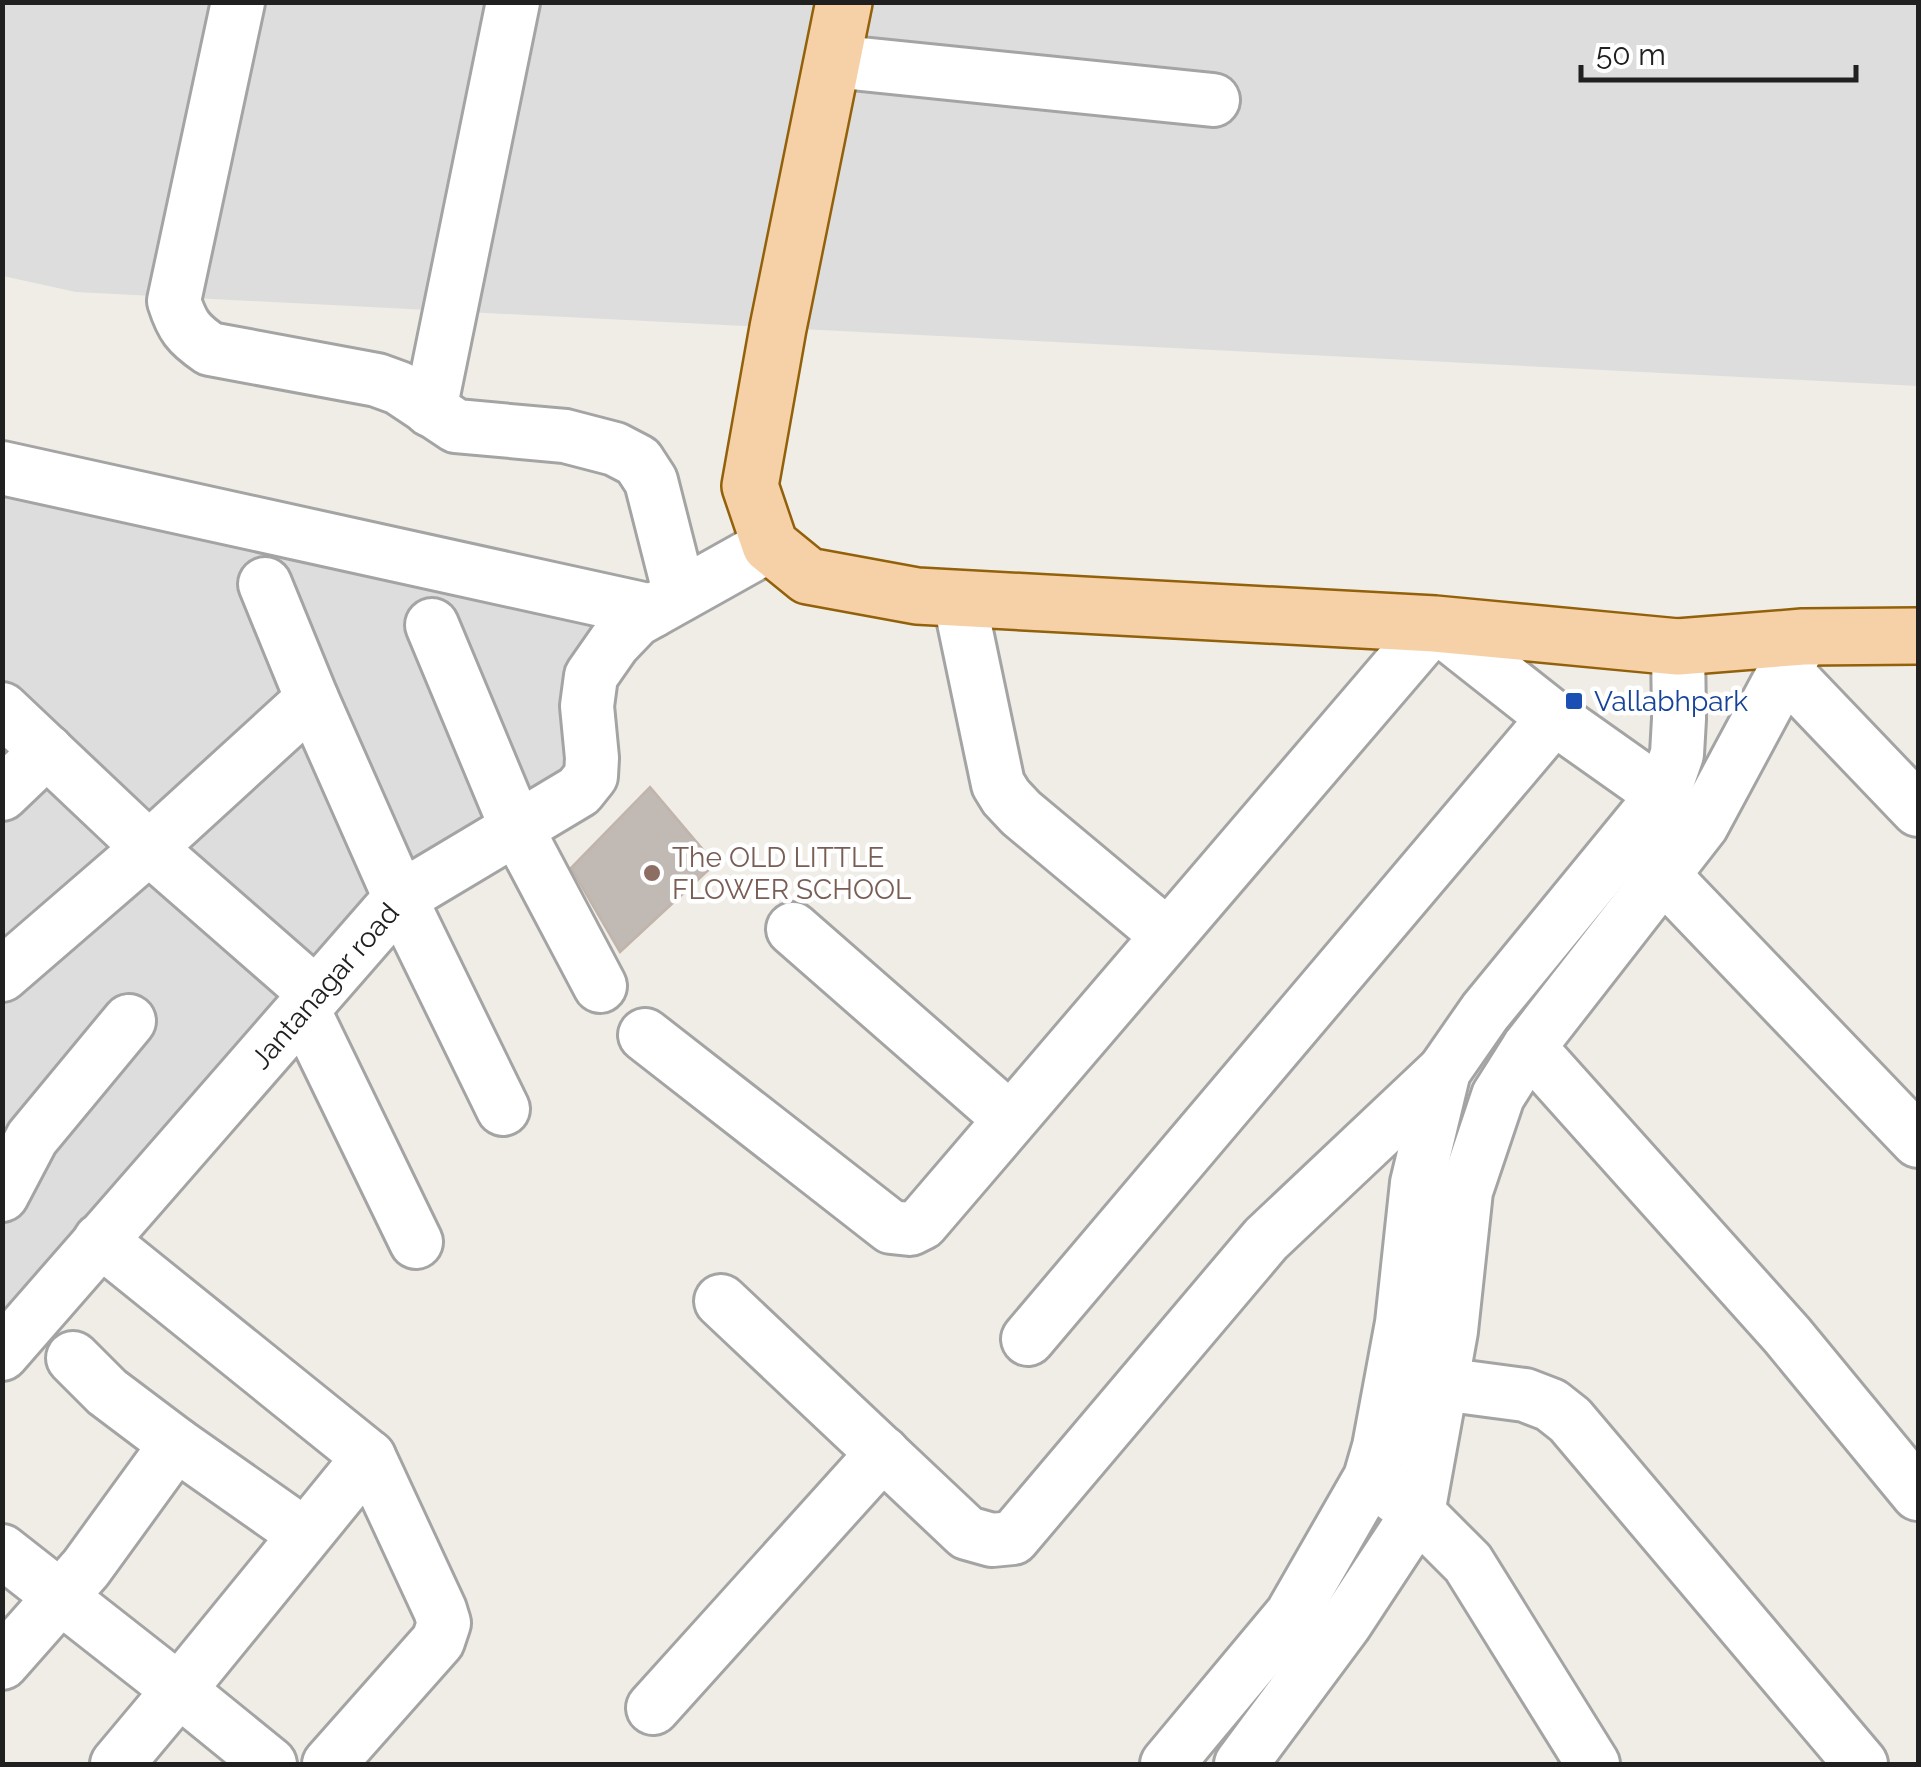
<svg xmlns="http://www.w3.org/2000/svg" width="1921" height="1767" font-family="Raleway,sans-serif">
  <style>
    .residential { fill: #dedddd }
    .building { fill: #c0b9b4; stroke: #c1b4ab; stroke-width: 2.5 }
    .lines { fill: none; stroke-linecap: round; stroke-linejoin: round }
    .minor-casing { stroke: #a4a4a4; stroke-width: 58 }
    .major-casing { stroke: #92610a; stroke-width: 60 }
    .minor { stroke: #fff; stroke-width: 52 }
    .major { stroke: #f6d1a7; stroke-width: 55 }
    .transit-dot { fill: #1a4fb4; stroke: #fff; stroke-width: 4 }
    .education-dot { fill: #8d6e63; stroke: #fff; stroke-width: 4 }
    .labels { text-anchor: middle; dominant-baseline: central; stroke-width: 9; stroke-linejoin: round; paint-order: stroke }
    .transit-label { font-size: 28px; fill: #164399; stroke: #fff; text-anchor: start }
    .education-label { font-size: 28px; fill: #785e54; stroke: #fff; text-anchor: start }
    .street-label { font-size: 28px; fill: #202020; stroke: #fff }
  </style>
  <rect width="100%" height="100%" fill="#f0ede7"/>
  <g class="residential">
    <polygon points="3,3 1918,3 1918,386 76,292 3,276"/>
    <polygon points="3,483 627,614 582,760 381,899 3,1311"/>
  </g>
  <polygon class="building" points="650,787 715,864 620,952 571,868"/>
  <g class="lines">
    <g class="minor-casing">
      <g id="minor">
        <path d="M238,2l-64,299c8,25 14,33 36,48l167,31 22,8 57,38 109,10 50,13 23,12 13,20 29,114"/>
        <polyline points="832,61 1213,100"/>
        <polyline points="430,410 513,2"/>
        <polyline points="2,468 652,611"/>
        <polyline points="265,584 312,699 400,898 503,1109"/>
        <polyline points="959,598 998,784 1006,797 1021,813 1167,935"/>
        <polyline points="432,625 517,829 600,986"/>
        <polyline points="1784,670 1918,810"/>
        <polyline points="2,709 149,848 316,994"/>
        <polyline points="2,794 47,751"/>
        <polyline points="1663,875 1918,1141"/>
        <polyline points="793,929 1010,1119"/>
        <polyline points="2,975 149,848 312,699"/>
        <polyline points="303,1009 416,1242"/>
        <polyline points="645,1035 891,1227 910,1229 922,1223 1435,624 1554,718 1663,795"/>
        <polyline points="1529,1047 1787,1335 1918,1494"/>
        <polyline points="2,1195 32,1138 129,1021"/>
        <polyline points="100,1240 369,1457 179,1690 270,1764"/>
        <polyline points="721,1301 967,1533 992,1540 1013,1538 1266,1239 1444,1071"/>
        <polyline points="1028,1339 1554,718"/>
        <polyline points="2,1354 400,898 579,791 591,776 592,758 587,706 591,676 614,643 636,620 770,545"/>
        <polyline points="1442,1384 1525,1395 1551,1405 1570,1420 1861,1764"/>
        <polyline points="176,1444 304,1534"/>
        <polyline points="1389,1492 1418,1513 1468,1563 1593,1764"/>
        <polyline points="2,1551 179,1690 117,1764"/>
        <polyline points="2,1663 86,1568 176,1444 107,1392 73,1358"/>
        <polyline points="653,1708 883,1453"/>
        <polyline points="329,1764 438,1641 444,1623 440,1610 369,1457"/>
        <polyline points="1167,1764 1292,1614 1370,1478 1379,1447 1402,1323 1417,1183 1444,1071 1485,1012 1663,795 1677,754 1679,719 1678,647"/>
        <polyline points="1241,1764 1345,1624 1418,1513 1451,1331 1466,1191 1498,1096 1529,1047 1702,825 1803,637"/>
      </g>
    </g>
    <g class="major-casing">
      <polyline id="major" points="844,2 778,328 750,486 770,545 808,576 917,596 1435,624 1678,647 1803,637 1918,636"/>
    </g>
    <use href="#minor" class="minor"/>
    <use href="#major" class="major"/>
  </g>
  <rect class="transit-dot" x="1564" y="691" width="20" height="20" rx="5"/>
  <circle class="education-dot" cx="652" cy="873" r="10"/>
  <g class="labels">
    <g class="transit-label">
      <text x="1594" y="701">Vallabhpark</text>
    </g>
    <g class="education-label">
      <text x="672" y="857">The OLD LITTLE<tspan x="672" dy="32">FLOWER SCHOOL</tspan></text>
    </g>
    <g class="street-label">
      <text transform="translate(325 986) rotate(-49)">Jantanagar road</text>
    </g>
  </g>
  <rect width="1921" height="1767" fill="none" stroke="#202020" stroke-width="10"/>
  <path d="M1581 65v15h275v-15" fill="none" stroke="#202020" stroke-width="5"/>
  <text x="1596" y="65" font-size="30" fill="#202020" stroke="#ffffff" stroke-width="8" paint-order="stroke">50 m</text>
</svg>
